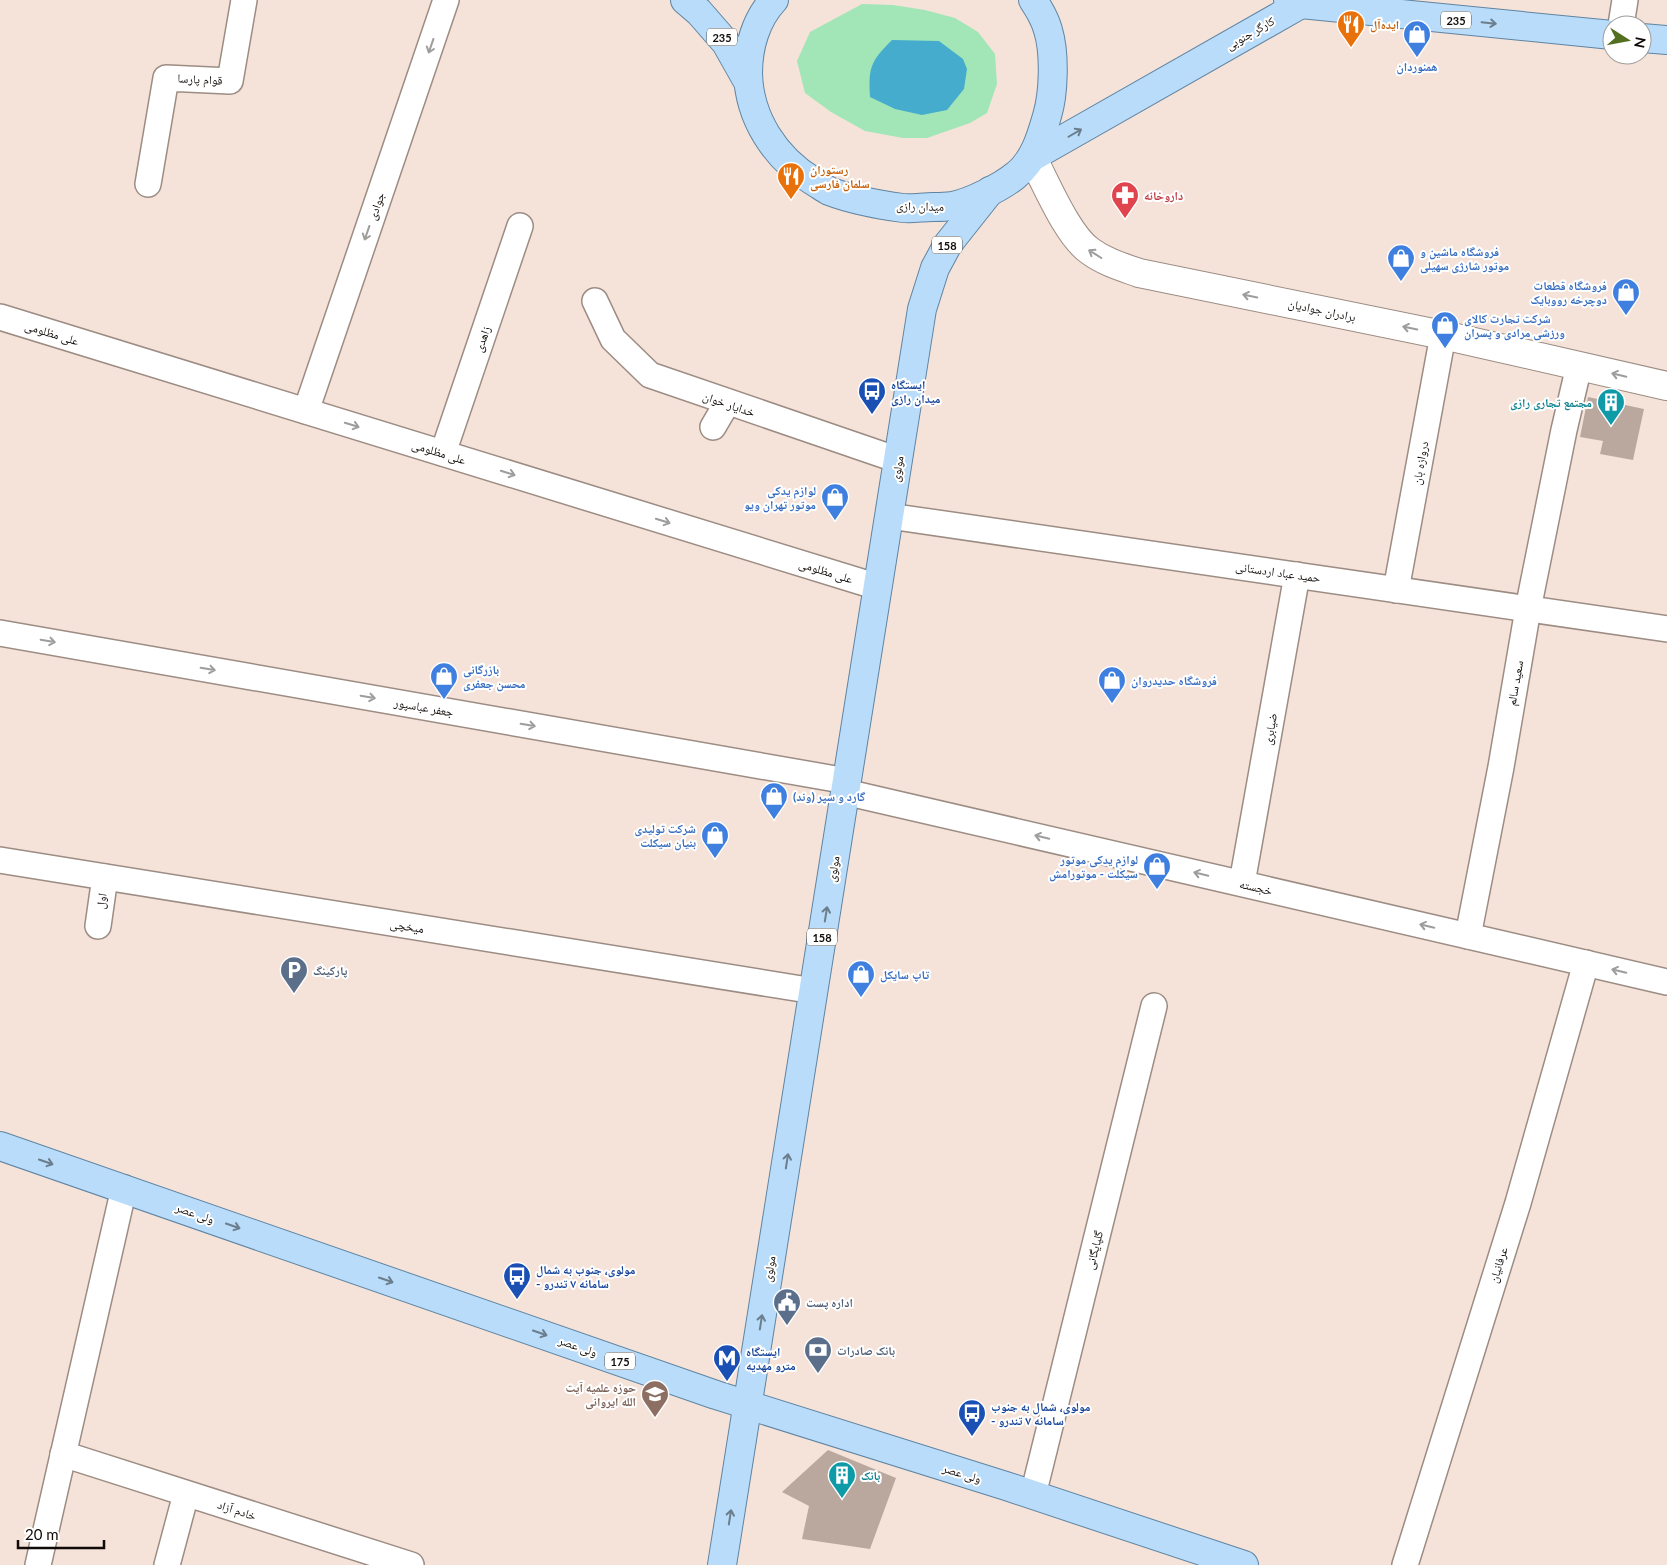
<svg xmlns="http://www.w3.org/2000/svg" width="1667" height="1565" font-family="Lato,'Noto Naskh Arabic',sans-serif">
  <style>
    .green { fill: #a2e6b8 }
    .water { fill: #46acce }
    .building { fill: #baa89f }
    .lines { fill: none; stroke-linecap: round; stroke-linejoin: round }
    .minor-casing { stroke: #9c8c83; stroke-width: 28 }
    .tertiary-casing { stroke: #9c8c83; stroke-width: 30 }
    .primary-casing { stroke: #5f84a2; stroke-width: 30 }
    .minor { stroke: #fff; stroke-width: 25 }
    .tertiary { stroke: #fff; stroke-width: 28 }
    .primary { stroke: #b8dcf9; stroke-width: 28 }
    .oneway { stroke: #6c7e8d }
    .oneway2 { stroke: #9f9d9c }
    .labels { text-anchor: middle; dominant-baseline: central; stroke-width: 4; stroke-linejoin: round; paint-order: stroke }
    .shield { fill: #fff; stroke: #585452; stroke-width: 1 }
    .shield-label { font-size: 11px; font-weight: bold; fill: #100b08 }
    .food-label { font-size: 12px; font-weight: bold; fill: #c56008; stroke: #fff; text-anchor: start }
    .street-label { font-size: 12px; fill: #100b08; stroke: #fff }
    .shop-label { font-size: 12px; font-weight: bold; fill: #366cbe; stroke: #fff; text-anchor: start }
    .health-label { font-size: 12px; font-weight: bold; fill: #be3a42; stroke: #fff; text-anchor: start }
    .transit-label { font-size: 12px; font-weight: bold; fill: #164399; stroke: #fff; text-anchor: start }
    .culture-label { font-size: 12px; font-weight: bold; fill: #0d838f; stroke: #fff; text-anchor: end }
    .service-label { font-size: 12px; font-weight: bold; fill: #4e5e75; stroke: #fff; text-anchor: start }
    .education-label { font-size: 12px; font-weight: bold; fill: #785e54; stroke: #fff; text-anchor: end }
  </style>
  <rect width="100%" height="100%" fill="#f5e3d9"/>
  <polygon class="green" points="862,4 893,5 925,10 955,18 978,32 995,54 997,84 987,113 970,123 927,138 903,138 865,131 831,112 805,93 797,61 810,32"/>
  <path class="water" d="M892,40l47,1 24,18 4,10 -3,20 -17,21 -25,5 -27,-6 -25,-12c-2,-30 1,-36 22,-57z"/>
  <g class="building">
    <polygon points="1588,397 1644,409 1633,460 1600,454 1603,441 1580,437"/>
    <polygon points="828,1450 896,1478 870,1549 802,1539 809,1506 782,1492"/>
  </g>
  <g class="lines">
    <g class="minor-casing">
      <g id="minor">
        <polyline points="1621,25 1625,0"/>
        <polyline points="148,184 166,78 230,81 244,0"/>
        <polyline points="595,301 613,339 650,375 898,460"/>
        <polyline points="0,317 878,587"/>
        <polyline points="306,411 446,0"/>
        <polyline points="713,427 727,403"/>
        <polyline points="443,453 520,226"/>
        <polyline points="889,516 1667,629"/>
        <polyline points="1396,590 1443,335"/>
        <polyline points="0,633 847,781"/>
        <polyline points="845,792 1667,982"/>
        <polyline points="0,860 814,991"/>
        <polyline points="1242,883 1297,575"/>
        <polyline points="98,926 105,877"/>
        <polyline points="1468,936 1501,767 1528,609 1564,430 1579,366"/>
        <polyline points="63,1454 411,1565"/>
        <polyline points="1033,1495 1154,1006"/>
        <polyline points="38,1565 124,1188"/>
        <polyline points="167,1565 186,1494"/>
        <polyline points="1405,1565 1518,1203 1586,963"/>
      </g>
    </g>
    <g class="tertiary-casing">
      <path id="tertiary" d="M1032,157c14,26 35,78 58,94 15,11 32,16 49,22l304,62 224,51"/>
    </g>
    <g class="primary-casing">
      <g id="primary">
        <polyline points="685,0 699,12 726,43 748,82"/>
        <path d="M774,0c-18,19 -26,47 -26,73 1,45 27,85 65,108 5,3 11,7 16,10 21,8 51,14 74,17 9,1 20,-1 30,-1 6,0 13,0 19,-1 17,-3 50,-19 64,-31 18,-14 25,-38 31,-59 7,-23 8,-63 1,-86 -3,-11 -9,-21 -15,-30"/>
        <polyline points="1288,0 1301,4 1612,35"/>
        <polyline points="1642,38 1667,40"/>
        <polyline points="1032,157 1301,4"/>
        <polyline points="0,1146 716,1395 1006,1486 1244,1565"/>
        <polyline points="722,1565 922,309 935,268 948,244 990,191"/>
      </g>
    </g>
    <use href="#minor" class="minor"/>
    <use href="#tertiary" class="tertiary"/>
    <use href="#primary" class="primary"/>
  </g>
  <defs><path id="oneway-shaft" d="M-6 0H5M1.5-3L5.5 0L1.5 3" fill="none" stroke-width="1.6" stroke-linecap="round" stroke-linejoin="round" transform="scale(1.25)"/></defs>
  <g class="oneway">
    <use href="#oneway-shaft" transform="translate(1489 23) rotate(6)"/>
    <use href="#oneway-shaft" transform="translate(1075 133) rotate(-30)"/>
    <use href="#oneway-shaft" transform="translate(826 914) rotate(-81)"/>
    <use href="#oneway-shaft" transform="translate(787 1161) rotate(-81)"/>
    <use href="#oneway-shaft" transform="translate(46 1162) rotate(19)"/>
    <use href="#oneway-shaft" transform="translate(233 1226) rotate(19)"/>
    <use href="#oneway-shaft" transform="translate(386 1280) rotate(19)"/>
    <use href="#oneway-shaft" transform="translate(761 1322) rotate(-81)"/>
    <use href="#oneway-shaft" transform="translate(540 1333) rotate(19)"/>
    <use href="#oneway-shaft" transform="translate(730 1517) rotate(-81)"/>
  </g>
  <g class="oneway2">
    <use href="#oneway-shaft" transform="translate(431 46) rotate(109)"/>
    <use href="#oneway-shaft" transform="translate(367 233) rotate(109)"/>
    <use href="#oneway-shaft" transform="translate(1095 254) rotate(-148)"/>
    <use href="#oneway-shaft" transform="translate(1250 296) rotate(-168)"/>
    <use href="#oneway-shaft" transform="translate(1410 328) rotate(-168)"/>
    <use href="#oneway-shaft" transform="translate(1619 375) rotate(-167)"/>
    <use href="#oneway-shaft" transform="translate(352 425) rotate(17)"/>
    <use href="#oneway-shaft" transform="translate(508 473) rotate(17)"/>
    <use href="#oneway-shaft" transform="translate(663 521) rotate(17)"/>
    <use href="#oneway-shaft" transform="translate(48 641) rotate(10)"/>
    <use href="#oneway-shaft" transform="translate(208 669) rotate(10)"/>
    <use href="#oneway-shaft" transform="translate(368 697) rotate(10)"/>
    <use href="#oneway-shaft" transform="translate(528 725) rotate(10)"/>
    <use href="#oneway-shaft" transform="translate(1042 837) rotate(-167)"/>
    <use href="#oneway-shaft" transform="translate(1201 874) rotate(-167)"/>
    <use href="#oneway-shaft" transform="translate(1427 926) rotate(-167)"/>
    <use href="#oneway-shaft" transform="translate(1619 971) rotate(-167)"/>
  </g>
  <defs>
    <g id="restaurant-pin" transform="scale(1.4375)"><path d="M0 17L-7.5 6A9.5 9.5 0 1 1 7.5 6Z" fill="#e8710a" stroke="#fff"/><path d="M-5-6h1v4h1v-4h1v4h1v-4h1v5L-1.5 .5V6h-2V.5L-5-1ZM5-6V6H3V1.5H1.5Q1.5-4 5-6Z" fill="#fff"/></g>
    <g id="shop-pin" transform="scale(1.4375)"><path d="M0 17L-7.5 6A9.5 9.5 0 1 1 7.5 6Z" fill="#3f7fe0" stroke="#fff"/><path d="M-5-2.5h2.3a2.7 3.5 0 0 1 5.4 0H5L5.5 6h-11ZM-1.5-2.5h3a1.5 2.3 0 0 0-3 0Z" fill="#fff"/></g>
    <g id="pharmacy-pin" transform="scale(1.4375)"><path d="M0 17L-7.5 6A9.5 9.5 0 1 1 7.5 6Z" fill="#e0444e" stroke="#fff"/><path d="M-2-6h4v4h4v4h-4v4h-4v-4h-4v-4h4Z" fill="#fff"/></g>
    <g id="bus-pin" transform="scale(1.4375)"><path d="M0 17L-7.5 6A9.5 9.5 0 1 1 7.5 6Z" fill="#1a4fb4" stroke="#fff"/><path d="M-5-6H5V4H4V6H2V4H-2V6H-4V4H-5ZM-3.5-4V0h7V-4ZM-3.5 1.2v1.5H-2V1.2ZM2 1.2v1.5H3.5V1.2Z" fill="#fff"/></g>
    <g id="building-pin" transform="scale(1.4375)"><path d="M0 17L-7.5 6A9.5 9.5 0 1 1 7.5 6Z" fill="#0f9aa8" stroke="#fff"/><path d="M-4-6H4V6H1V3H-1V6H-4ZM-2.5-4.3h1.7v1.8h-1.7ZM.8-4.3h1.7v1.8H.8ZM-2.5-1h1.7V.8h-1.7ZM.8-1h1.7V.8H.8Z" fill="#fff"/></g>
    <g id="parking-pin" transform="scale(1.4375)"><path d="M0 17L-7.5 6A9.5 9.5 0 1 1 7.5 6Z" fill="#5c6f8a" stroke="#fff"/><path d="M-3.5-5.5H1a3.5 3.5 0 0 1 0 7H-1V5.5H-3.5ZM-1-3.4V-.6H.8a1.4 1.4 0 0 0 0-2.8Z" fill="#fff"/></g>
    <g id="civic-pin" transform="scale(1.4375)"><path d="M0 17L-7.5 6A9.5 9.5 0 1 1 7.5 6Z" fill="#5c6f8a" stroke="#fff"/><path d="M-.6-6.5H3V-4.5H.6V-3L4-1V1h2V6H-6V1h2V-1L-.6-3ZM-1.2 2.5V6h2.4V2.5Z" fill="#fff"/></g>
    <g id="bank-pin" transform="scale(1.4375)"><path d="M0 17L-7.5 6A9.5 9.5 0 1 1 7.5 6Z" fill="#5c6f8a" stroke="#fff"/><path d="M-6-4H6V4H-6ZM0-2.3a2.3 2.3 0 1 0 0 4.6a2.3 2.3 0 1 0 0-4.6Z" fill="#fff"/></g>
    <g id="metro-pin" transform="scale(1.4375)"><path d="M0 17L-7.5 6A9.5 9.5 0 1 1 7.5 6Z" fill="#1a4fb4" stroke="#fff"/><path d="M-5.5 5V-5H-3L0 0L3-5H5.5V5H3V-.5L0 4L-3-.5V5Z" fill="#fff"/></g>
    <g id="university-pin" transform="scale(1.4375)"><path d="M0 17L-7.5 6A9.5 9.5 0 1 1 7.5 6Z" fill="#8d6e63" stroke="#fff"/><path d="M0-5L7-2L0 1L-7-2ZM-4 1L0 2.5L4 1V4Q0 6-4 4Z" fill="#fff"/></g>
  </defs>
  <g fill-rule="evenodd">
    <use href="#restaurant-pin" x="1351" y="24"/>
    <use href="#shop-pin" x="1417" y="34"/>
    <use href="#restaurant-pin" x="791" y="176"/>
    <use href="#pharmacy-pin" x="1125" y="195"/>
    <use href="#shop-pin" x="1401" y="258"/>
    <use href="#shop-pin" x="1626" y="292"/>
    <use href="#shop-pin" x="1445" y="325"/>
    <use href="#bus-pin" x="872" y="391"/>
    <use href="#building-pin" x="1611" y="402"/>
    <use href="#shop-pin" x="835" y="497"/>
    <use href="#shop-pin" x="444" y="676"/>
    <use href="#shop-pin" x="1112" y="680"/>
    <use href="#shop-pin" x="774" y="796"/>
    <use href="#shop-pin" x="715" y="835"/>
    <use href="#shop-pin" x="1157" y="866"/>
    <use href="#parking-pin" x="294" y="970"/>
    <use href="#shop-pin" x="861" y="974"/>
    <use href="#bus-pin" x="517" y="1276"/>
    <use href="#civic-pin" x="787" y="1302"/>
    <use href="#bank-pin" x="818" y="1350"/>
    <use href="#metro-pin" x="727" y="1358"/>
    <use href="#university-pin" x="655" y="1394"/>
    <use href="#bus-pin" x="972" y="1413"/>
    <use href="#building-pin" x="842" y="1475"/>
  </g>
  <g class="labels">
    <g class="shield">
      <rect x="1441" y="11.5" width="30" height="17" rx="4"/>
      <rect x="707" y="28.5" width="30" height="17" rx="4"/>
      <rect x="932" y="236.5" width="30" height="17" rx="4"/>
      <rect x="807" y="928.5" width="30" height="17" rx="4"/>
      <rect x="605" y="1352.5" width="30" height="17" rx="4"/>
    </g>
    <g class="shield-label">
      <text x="1456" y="20">235</text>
      <text x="722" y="37">235</text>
      <text x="947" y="245">158</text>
      <text x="822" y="937">158</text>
      <text x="620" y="1361">175</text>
    </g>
    <g class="food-label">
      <text x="1370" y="24">ایده‌آل</text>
      <text x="810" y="169">رستوران<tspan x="810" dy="14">سلمان فارسی</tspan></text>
    </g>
    <g class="street-label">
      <text transform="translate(1250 33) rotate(-30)">کارگر جنوبی</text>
      <text transform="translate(200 79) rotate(3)">قوام پارسا</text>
      <text transform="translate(376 206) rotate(-71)">جوادی</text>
      <text transform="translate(920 206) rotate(1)">میدان رازی</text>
      <text transform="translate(1322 310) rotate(12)">برادران جوادیان</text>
      <text transform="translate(52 333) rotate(17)">علی مظلومی</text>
      <text transform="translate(482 339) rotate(-71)">زاهدی</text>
      <text transform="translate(729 404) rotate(19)">خدایار خوان</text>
      <text transform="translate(439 452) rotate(17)">علی مظلومی</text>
      <text transform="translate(1420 463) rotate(-80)">دروازه بان</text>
      <text transform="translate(897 469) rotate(-81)">مولوی</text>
      <text transform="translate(826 571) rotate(17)">علی مظلومی</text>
      <text transform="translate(1278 572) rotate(8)">حمید عباد اردستانی</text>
      <text transform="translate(1515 683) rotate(-80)">سعید سالم</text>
      <text transform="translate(424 707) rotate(10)">جعفر عباسپور</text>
      <text transform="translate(1270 729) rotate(-80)">ضیابری</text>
      <text transform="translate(833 869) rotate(-81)">مولوی</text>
      <text transform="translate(1256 887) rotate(13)">خجسته</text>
      <text transform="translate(101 901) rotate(-81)">اول</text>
      <text transform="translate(407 926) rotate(9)">میخچی</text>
      <text transform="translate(195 1213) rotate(19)">ولی عصر</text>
      <text transform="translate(1094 1250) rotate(-76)">گلپایگانی</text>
      <text transform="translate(1498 1265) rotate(-73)">عرفانیان</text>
      <text transform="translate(769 1269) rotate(-81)">مولوی</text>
      <text transform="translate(578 1346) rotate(19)">ولی عصر</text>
      <text transform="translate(962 1473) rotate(17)">ولی عصر</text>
      <text transform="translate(237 1510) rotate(18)">خادم آزاد</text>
    </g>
    <g class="shop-label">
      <text x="1417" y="66" text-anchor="middle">همنوردان</text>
      <text x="1420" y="251">فروشگاه ماشين و<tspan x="1420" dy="14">موتور شارژی سهيلی</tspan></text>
      <text x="1607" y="285" text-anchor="end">فروشگاه قطعات<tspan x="1607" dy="14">دوچرخه رووبایک</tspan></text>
      <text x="1464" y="318">شرکت تجارت کالای<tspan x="1464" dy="14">ورزشی مرادی و پسران</tspan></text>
      <text x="816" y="490" text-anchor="end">لوازم یدکی<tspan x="816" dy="14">موتور تهران ویو</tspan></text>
      <text x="463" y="669">بازرگانی<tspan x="463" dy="14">محسن جعفری</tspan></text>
      <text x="1131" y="680">فروشگاه حدیدروان</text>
      <text x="793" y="796">گارد و سپر (وند)</text>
      <text x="696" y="828" text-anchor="end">شرکت تولیدی<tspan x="696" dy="14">بنیان سیکلت</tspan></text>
      <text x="1138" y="859" text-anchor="end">لوازم یدکی موتور<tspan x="1138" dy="14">سیکلت - موتورامش</tspan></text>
      <text x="880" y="974">تاپ سایکل</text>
    </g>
    <g class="health-label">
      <text x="1144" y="195">داروخانه</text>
    </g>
    <g class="transit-label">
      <text x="891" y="384">ایستگاه<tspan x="891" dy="14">میدان رازی</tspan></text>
      <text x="536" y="1269">مولوی، جنوب به شمال<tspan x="536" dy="14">- سامانه ۷ تندرو</tspan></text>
      <text x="746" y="1351">ایستگاه<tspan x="746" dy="14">مترو مهدیه</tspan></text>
      <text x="991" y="1406">مولوی، شمال به جنوب<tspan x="991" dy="14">- سامانه ۷ تندرو</tspan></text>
    </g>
    <g class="culture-label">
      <text x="1592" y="402">مجتمع تجاری رازی</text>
      <text x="861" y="1475" text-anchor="start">بانک</text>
    </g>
    <g class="service-label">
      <text x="313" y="970">پارکینگ</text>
      <text x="806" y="1302">اداره پست</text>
      <text x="837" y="1350">بانک صادرات</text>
    </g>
    <g class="education-label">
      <text x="636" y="1387">حوزه علمیه آیت‌<tspan x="636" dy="14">الله ایروانی</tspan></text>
    </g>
  </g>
  <g transform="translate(1627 40) rotate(101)"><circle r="24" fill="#ffffff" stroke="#9f9d9c"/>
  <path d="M0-4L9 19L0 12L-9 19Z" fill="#536f22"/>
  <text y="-8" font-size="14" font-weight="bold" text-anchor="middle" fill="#100b08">N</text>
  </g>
  <path d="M18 1540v8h86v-8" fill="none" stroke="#100b08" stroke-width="2.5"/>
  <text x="25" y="1540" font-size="15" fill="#100b08" stroke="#ffffff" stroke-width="4" paint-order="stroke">20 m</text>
</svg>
